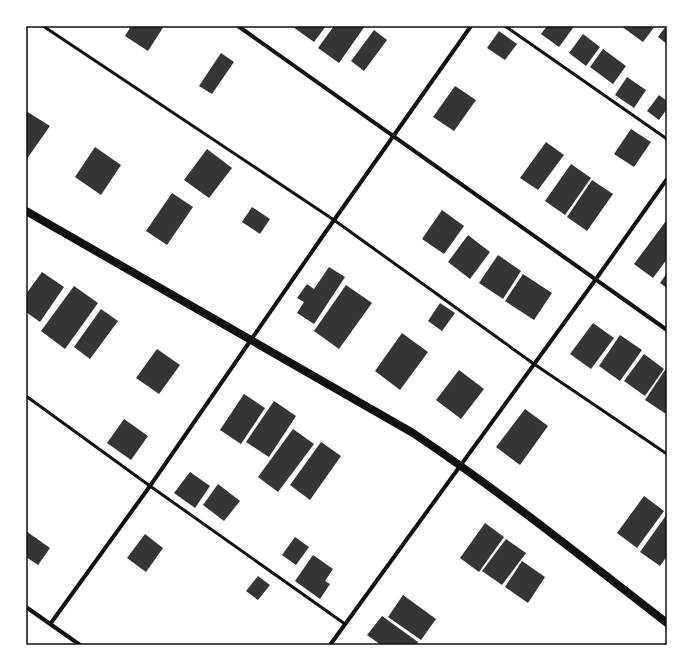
<svg xmlns="http://www.w3.org/2000/svg" width="693" height="671" font-family="Karla,sans-serif">
  <style>
    .building { fill: #353535 }
    .lines { fill: none; stroke-linecap: round; stroke-linejoin: round }
    .service { stroke: #111; stroke-width: 3 }
    .minor { stroke: #111; stroke-width: 4 }
    .secondary { stroke: #111; stroke-width: 8 }
    .neatline { fill: none; stroke: #111; stroke-width: 1.5 }
  </style>
  <rect width="100%" height="100%" fill="#fff"/>
  <g class="building">
    <polygon points="131,26 164,26 148,51 125,36"/>
    <polygon points="294,26 326,26 314,42 293,27"/>
    <polygon points="334,26 365,26 339,63 318,48"/>
    <polygon points="547,26 570,26 573,28 559,47 541,34"/>
    <polygon points="621,26 655,26 643,42"/>
    <polygon points="666,26 667,26 667,44 658,37"/>
    <polygon points="374,30 387,40 364,71 351,61"/>
    <polygon points="499,31 517,44 505,60 487,48"/>
    <polygon points="583,34 600,47 586,66 569,53"/>
    <polygon points="603,49 626,66 613,84 590,67"/>
    <polygon points="221,53 234,62 212,94 199,86"/>
    <polygon points="627,77 646,90 634,108 615,95"/>
    <polygon points="455,86 476,100 454,131 433,117"/>
    <polygon points="659,95 667,101 667,109 659,120 647,111"/>
    <polygon points="26,111 50,126 26,160"/>
    <polygon points="631,129 651,142 634,167 614,154"/>
    <polygon points="546,142 564,155 538,190 520,178"/>
    <polygon points="95,147 121,165 101,195 75,177"/>
    <polygon points="207,149 232,168 209,198 184,180"/>
    <polygon points="571,164 591,178 565,215 545,201"/>
    <polygon points="592,180 613,194 587,231 567,217"/>
    <polygon points="172,193 193,207 167,245 146,231"/>
    <polygon points="252,207 270,219 260,234 242,222"/>
    <polygon points="442,210 464,226 444,254 422,239"/>
    <polygon points="666,221 667,259 653,278 634,264"/>
    <polygon points="468,235 490,252 470,279 448,262"/>
    <polygon points="498,255 521,271 503,299 479,283"/>
    <polygon points="329,267 345,277 314,324 297,313 304,302 297,298 307,284 314,289"/>
    <polygon points="42,272 64,287 40,322 26,312 26,294"/>
    <polygon points="667,273 667,288 660,283"/>
    <polygon points="523,274 552,293 534,320 505,301"/>
    <polygon points="346,285 372,303 339,349 314,331"/>
    <polygon points="74,286 98,303 65,349 41,331"/>
    <polygon points="440,303 455,313 442,331 428,321"/>
    <polygon points="101,309 118,321 90,359 74,347"/>
    <polygon points="593,323 614,338 591,369 570,354"/>
    <polygon points="402,333 428,352 400,390 375,371"/>
    <polygon points="620,335 642,350 620,381 599,366"/>
    <polygon points="157,349 180,365 159,394 136,378"/>
    <polygon points="644,354 664,369 645,396 624,381"/>
    <polygon points="667,367 667,412 666,414 645,400"/>
    <polygon points="459,370 484,389 461,419 436,400"/>
    <polygon points="244,394 265,408 241,444 220,430"/>
    <polygon points="274,401 296,416 269,457 246,442"/>
    <polygon points="525,409 548,426 520,465 496,447"/>
    <polygon points="124,419 148,436 131,460 107,443"/>
    <polygon points="293,429 314,444 278,492 258,477"/>
    <polygon points="321,442 341,456 310,500 290,485"/>
    <polygon points="190,472 210,486 195,508 174,493"/>
    <polygon points="218,484 240,501 224,521 203,505"/>
    <polygon points="644,496 664,511 637,548 617,533"/>
    <polygon points="667,514 667,556 660,566 640,552"/>
    <polygon points="485,523 504,537 479,572 460,558"/>
    <polygon points="26,531 50,548 38,565 26,557"/>
    <polygon points="145,534 163,548 146,572 127,558"/>
    <polygon points="295,537 309,547 296,565 282,555"/>
    <polygon points="506,539 526,553 502,585 482,571"/>
    <polygon points="313,555 333,569 325,581 330,584 320,599 295,581"/>
    <polygon points="522,561 545,577 528,603 505,587"/>
    <polygon points="258,576 270,585 258,600 246,591"/>
    <polygon points="403,595 436,619 421,640 388,617"/>
    <polygon points="382,616 418,642 416,645 381,645 367,635"/>
  </g>
  <g class="lines">
    <g class="service">
      <polyline points="43,26 334,220 534,364 667,454"/>
      <polyline points="505,26 667,139"/>
      <polyline points="26,396 150,486 345,624"/>
    </g>
    <g class="minor">
      <polyline points="238,26 667,330"/>
      <polyline points="26,607 80,645"/>
      <polyline points="51,623 150,486 320,240 471,26"/>
      <polyline points="330,645 596,279 667,179"/>
    </g>
    <path class="secondary" d="M26,211l387,222c88,59 170,125 254,190"/>
  </g>
  <rect width="693" height="671" fill="none" stroke="#ffffff" stroke-width="54"/>
  <rect x="27" y="27" width="639" height="617" class="neatline"/>
</svg>
